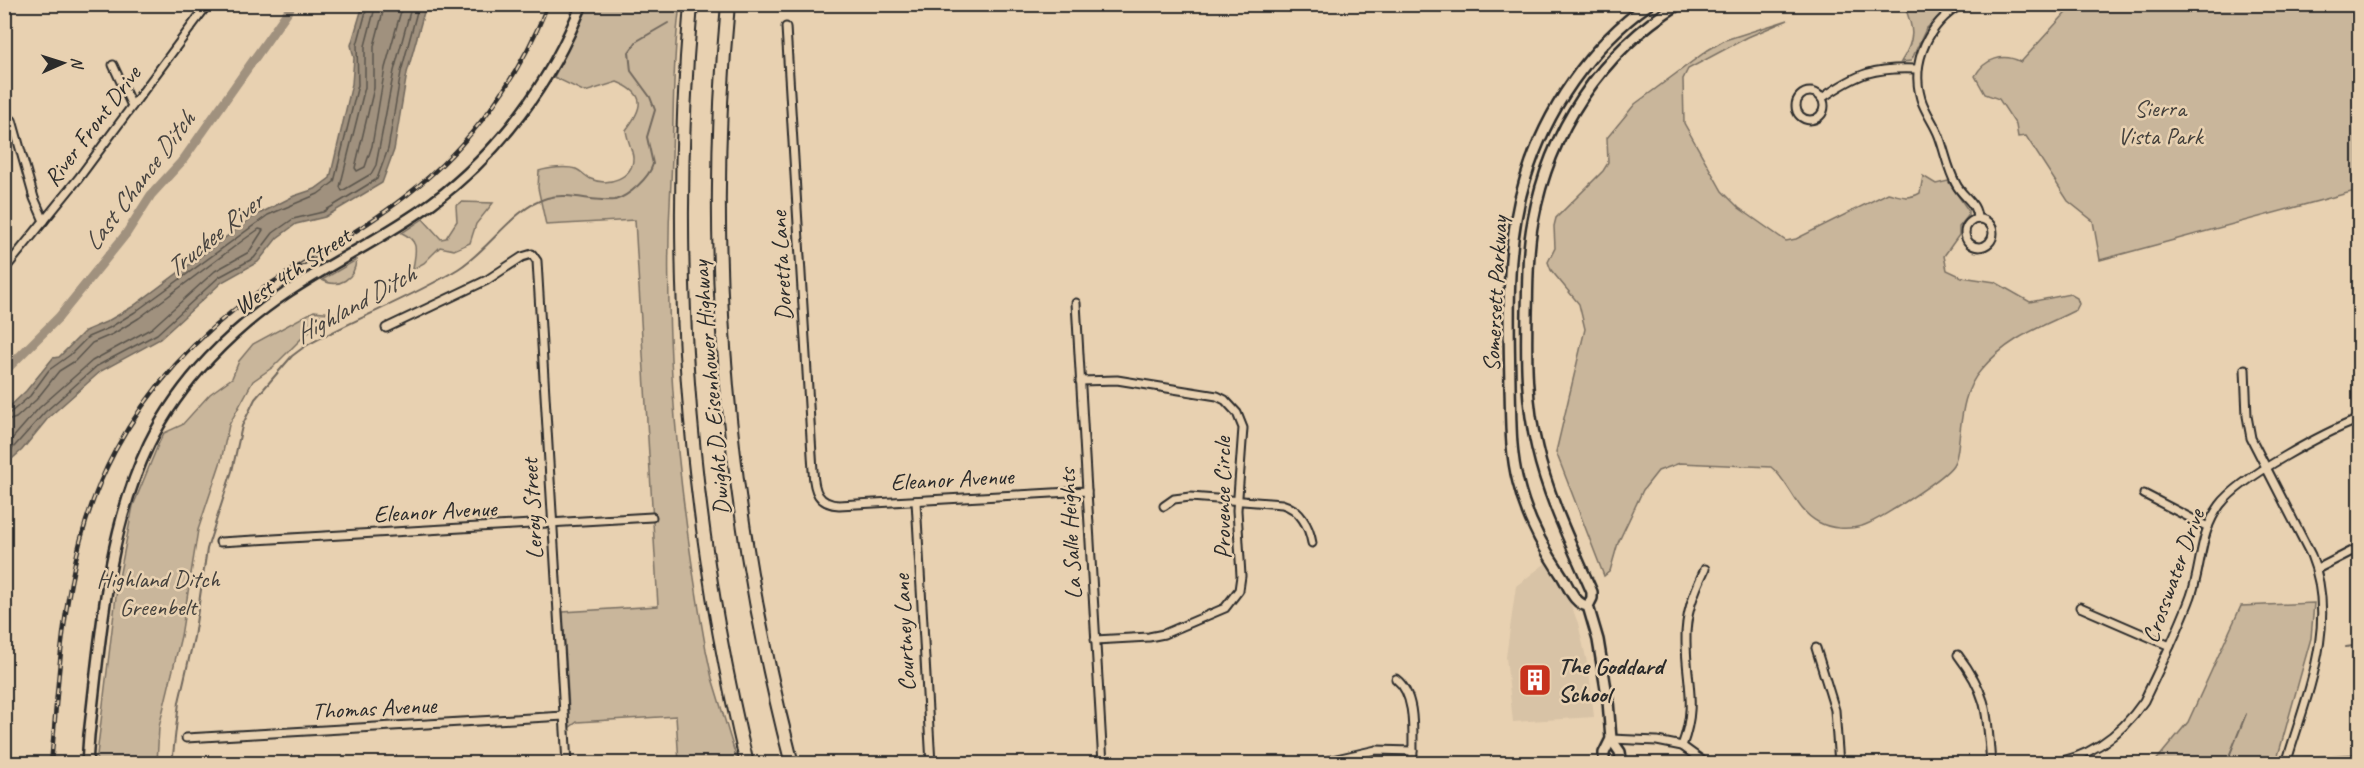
<svg xmlns="http://www.w3.org/2000/svg" width="2364" height="768" font-family="Caveat,sans-serif">
  <style>
    .built { fill: #d8c3a6 }
    .green { fill: #c9b69b; stroke: #7a7063; stroke-width: 1.5 }
    .water { fill: #a0917e; stroke: #71685d; stroke-width: 1.5 }
    .lines { fill: none; stroke-linecap: round; stroke-linejoin: round }
    .shore { stroke: #5a544c; stroke-width: 1.5 }
    .stream { stroke: #71685d; stroke-width: 2 }
    .canal { stroke: #a0917e; stroke-width: 9 }
    .minor-casing { stroke: #2b2b2b; stroke-width: 11 }
    .secondary-casing { stroke: #2b2b2b; stroke-width: 14 }
    .motorway-casing { stroke: #2b2b2b; stroke-width: 16 }
    .minor { stroke: #e8d1b1; stroke-width: 7 }
    .secondary { stroke: #e8d1b1; stroke-width: 9 }
    .motorway { stroke: #e8d1b1; stroke-width: 12 }
    .rail-casing { stroke: #2b2b2b; stroke-width: 4.5 }
    .rail { stroke: #e8d1b1; stroke-width: 2; stroke-dasharray: 7; stroke-linecap: butt }
    .labels { text-anchor: middle; dominant-baseline: central; stroke-width: 5; stroke-linejoin: round; paint-order: stroke }
    .park-label { font-size: 24px; fill: #43403c; stroke: #e8d1b1 }
    .street-label { font-size: 24px; fill: #2b2b2b; stroke: #e8d1b1 }
    .poi-label { font-size: 24px; font-weight: bold; fill: #2b2b2b; stroke: #e8d1b1; text-anchor: start }
    .water-label { font-size: 26px; font-style: italic; fill: #484440; stroke: #e8d1b1 }
  </style>
  <rect width="100%" height="100%" fill="#e8d1b1"/>
  <filter id="ink" filterUnits="userSpaceOnUse"><feTurbulence type="fractalNoise" baseFrequency=".0167" numOctaves="2"/><feDisplacementMap in="SourceGraphic" scale="12" xChannelSelector="R" yChannelSelector="G"/><feConvolveMatrix kernelMatrix="1 2 1 2 8 2 1 2 1" color-interpolation-filters="sRGB"/></filter>
  <g filter="url(#ink)">
    <polygon class="built" points="1546,563 1569,600 1578,623 1589,671 1594,717 1513,722 1506,657 1516,586"/>
    <g class="green">
      <path d="M589,5h91c-8,58 -6,117 -9,176 -9,157 7,314 35,469l6,28 26,85h-59l-3,-47 -99,6 -7,5 -7,-115 95,-6 -23,-386 -89,5 -8,-37 1,-17c9,-3 27,-5 37,-2 5,2 10,8 15,10 16,8 43,-1 42,-22 -1,-9 -6,-17 -7,-27 17,-22 21,-36 -9,-48l-32,10 -31,-15z"/>
      <path d="M1904,5h47l-25,24 -15,32 -10,1c15,-24 13,-33 3,-57z"/>
      <path d="M2073,5h286v185l-259,70 -7,-39 -25,-20 -42,-65 -8,1 -2,-12 -17,-26 -14,-5 -10,-18c10,-18 29,-23 46,-14z"/>
      <path d="M1788,20l-40,17 -60,32 -5,10 1,44 38,68 17,17 47,33 10,-2 92,-46c12,3 20,7 32,0l3,-17 13,8 12,-3 20,29v6l-9,11v8l-15,21 3,14 15,7 33,5 35,20 40,-8 7,4 2,6 -3,6c-37,18 -67,27 -95,60 -17,19 -19,45 -22,69 -1,8 -1,19 -6,26 -8,13 -75,56 -91,61 -14,4 -31,3 -44,-4 -23,-12 -28,-40 -47,-55l-91,-4 -22,8 -15,19 -25,53 -8,28 -6,5 -48,-124 29,-123 -6,-25 -28,-34 -3,-8 7,-14 -1,-22 2,-8 47,-47 5,-8 -1,-25 28,-34 73,-54 17,-10z"/>
      <path d="M462,202l31,1 -17,21 -6,19 -16,7 -14,-3 -16,16 -11,6c2,-17 8,-27 -11,-36l21,-14 18,20 5,-1 11,-17 -1,-15z"/>
      <path d="M356,260c-1,19 -17,29 -34,20z"/>
      <polygon points="314,311 334,313 302,338 273,367 253,381 229,425 221,461 198,530 181,636 159,727 157,763 96,763 117,588 133,506 158,445 164,433 182,425 210,394 232,378 239,361 253,344"/>
      <polygon points="2314,603 2311,638 2276,763 2154,763 2188,722 2241,606"/>
    </g>
    <polygon class="water" points="363,5 426,5 407,73 394,150 382,183 325,217 296,224 277,238 258,262 222,282 160,339 101,371 49,417 22,450 5,465 5,411 26,391 53,358 59,357 85,331 106,322 132,307 253,217 294,196 315,189 330,178 352,84 354,58 351,45"/>
    <g class="lines">
      <g class="shore">
        <polyline points="376,4 365,46 365,87 340,187 342,191 371,174 376,165 394,71 412,4"/>
        <polyline points="385,4 374,46 374,88 355,168 357,171 365,167 372,146 385,68 403,4"/>
        <polyline points="4,415 10,413 30,396 49,370 70,355 88,337 109,328 135,312 268,215 318,194 334,182 358,85 357,45 368,4"/>
        <polyline points="4,422 16,418 36,400 59,371 75,361 92,343 113,334 139,318 242,241 259,229 263,230 249,252 215,271 152,328 92,361 39,408 4,448"/>
        <polyline points="4,458 45,412 97,366 157,334 219,277 254,258 273,233 293,219 323,212 377,179 388,149 401,72 419,4"/>
      </g>
      <g class="stream">
        <polyline points="2346,647 2360,645"/>
        <path d="M172,764l7,-62 15,-65 13,-88 25,-78 10,-45 13,-27 37,-43 12,-9c50,-28 105,-48 154,-78 31,-19 55,-61 89,-71 21,-6 46,4 68,2 14,-4 34,-22 38,-36l-6,-27 8,-27 -5,-13 -19,-26 -2,-19 8,-11 31,-18"/>
        <polyline points="2226,764 2246,714"/>
      </g>
      <polyline class="canal" points="4,372 59,317 126,234 151,195 183,160 293,4"/>
      <g class="minor-casing">
        <g id="minor">
          <path d="M1962,4c-33,19 -52,57 -41,95 4,13 13,24 18,37 6,16 9,34 17,48 7,14 21,18 21,35"/>
          <path d="M786,27l27,444c1,20 5,33 26,34l248,-14"/>
          <polyline points="113,65 132,106"/>
          <circle cx="1810" cy="106" r="14"/>
          <path d="M1822,98c36,-25 52,-31 96,-29"/>
          <polyline points="12,120 34,198 44,221"/>
          <circle cx="1979" cy="233" r="14"/>
          <polyline points="4,270 78,179 208,4"/>
          <polyline points="1076,303 1103,764"/>
          <polyline points="386,328 487,280 522,257 532,254 537,261 567,764"/>
          <path d="M2245,369l2,47 4,22 60,117c28,69 -5,141 -25,209"/>
          <polyline points="1080,381 1117,380 1217,396 1225,400 1237,413 1243,428 1237,510 1241,576 1239,590 1225,608 1164,634 1149,637 1095,640"/>
          <polyline points="2144,494 2208,527"/>
          <polyline points="916,501 931,764"/>
          <path d="M1164,506l10,-7 16,-2 92,7c18,5 27,22 30,39"/>
          <polyline points="220,542 652,517"/>
          <polyline points="2317,569 2360,547"/>
          <polyline points="2080,607 2170,646"/>
          <polyline points="1816,648 1835,710 1839,764"/>
          <path d="M1958,655c31,41 29,60 33,109"/>
          <path d="M1396,679c22,17 16,59 17,85"/>
          <polyline points="186,738 564,716"/>
          <polyline points="1611,739 1657,741 1682,746 1707,764"/>
          <path d="M1682,746c16,-43 4,-63 4,-105 -1,-26 8,-49 19,-72"/>
          <polyline points="2286,763 2360,759"/>
          <polyline points="1314,764 1376,750 1413,751"/>
          <path d="M2046,764c43,-5 74,-28 98,-63 16,-34 34,-69 47,-105 11,-31 8,-63 29,-91 21,-28 105,-73 140,-86"/>
        </g>
      </g>
      <g class="secondary-casing">
        <g id="secondary">
          <path d="M1588,606c-14,-2 -19,-19 -26,-30 -19,-28 -36,-60 -44,-94 -8,-31 -7,-62 -8,-95 -1,-68 -5,-141 15,-207 21,-70 65,-134 124,-176"/>
          <polyline points="1611,739 1620,752 1622,764"/>
          <path d="M87,764l2,-29c12,-98 17,-201 60,-291 31,-63 83,-115 140,-153 47,-31 98,-55 143,-88 68,-51 119,-120 150,-199"/>
          <path d="M1604,764v-11l7,-14 -3,-38 -10,-61 -10,-34 4,-8v-6c-20,-46 -44,-95 -55,-144 -11,-45 -11,-90 -10,-136 1,-30 0,-61 6,-91 16,-89 68,-169 146,-217"/>
        </g>
      </g>
      <g class="motorway-casing">
        <g id="motorway">
          <path d="M691,4c-22,256 -4,510 56,760"/>
          <path d="M728,4c-24,253 0,514 64,760"/>
        </g>
      </g>
      <use href="#minor" class="minor"/>
      <use href="#secondary" class="secondary"/>
      <use href="#motorway" class="motorway"/>
      <g class="rail-casing">
        <path id="rail" d="M51,764c10,-108 12,-215 64,-313 33,-62 82,-116 139,-156 50,-35 105,-62 153,-100 63,-49 112,-116 141,-191"/>
      </g>
      <use href="#rail" class="rail"/>
    </g>
  </g>
  <defs>
    <g id="building-square" transform="scale(1.725)"><rect x="-9" y="-9" width="18" height="18" rx="4" fill="#c8321e" stroke="#e8d1b1"/><path d="M-4-6H4V6H1V3H-1V6H-4ZM-2.5-4.3h1.7v1.8h-1.7ZM.8-4.3h1.7v1.8H.8ZM-2.5-1h1.7V.8h-1.7ZM.8-1h1.7V.8H.8Z" fill="#fff"/></g>
  </defs>
  <g fill-rule="evenodd">
    <use href="#building-square" x="1535" y="680"/>
  </g>
  <g class="labels">
    <g class="park-label">
      <text x="2160" y="108">Sierra<tspan x="2160" dy="28">Vista Park</tspan></text>
      <text x="158" y="579">Highland Ditch<tspan x="158" dy="28">Greenbelt</tspan></text>
    </g>
    <g class="street-label">
      <text transform="translate(92 126) rotate(-53)">River Front Drive</text>
      <text transform="translate(781 266) rotate(-93)">Doretta Lane</text>
      <text transform="translate(292 271) rotate(-34)">West 4th Street</text>
      <text transform="translate(1495 294) rotate(-87)">Somersett Parkway</text>
      <text transform="translate(711 388) rotate(-95)">Dwight D. Eisenhower Highway</text>
      <text transform="translate(952 479) rotate(-3)">Eleanor Avenue</text>
      <text transform="translate(1222 498) rotate(-90)">Provence Circle</text>
      <text transform="translate(532 509) rotate(-93)">Leroy Street</text>
      <text transform="translate(435 511) rotate(-3)">Eleanor Avenue</text>
      <text transform="translate(1070 534) rotate(-93)">La Salle Heights</text>
      <text transform="translate(2173 576) rotate(-70)">Crosswater Drive</text>
      <text transform="translate(904 633) rotate(-93)">Courtney Lane</text>
      <text transform="translate(374 708) rotate(-3)">Thomas Avenue</text>
    </g>
    <g class="poi-label">
      <text x="1558" y="666">The Goddard<tspan x="1558" dy="28">School</tspan></text>
    </g>
    <g class="water-label">
      <text transform="translate(139 181) rotate(-53)">Last Chance Ditch</text>
      <text transform="translate(214 235) rotate(-39)">Truckee River</text>
      <text transform="translate(355 304) rotate(-29)">Highland Ditch</text>
    </g>
  </g>
  <rect width="2364" height="768" fill="none" stroke="#e8d1b1" stroke-width="24"/>
  <rect x="12" y="12" width="2340" height="744" fill="none" stroke="#2b2b2b" stroke-width="2" filter="url(#ink)"/>
  <g transform="translate(63 63) rotate(87)" stroke="#e8d1b1" stroke-width="4.5" paint-order="stroke">
  <path d="M0-4.5L10 22L0 15L-10 22Z" fill="#2b2b2b"/>
  <text y="-9" font-size="16" font-weight="bold" text-anchor="middle" fill="#2b2b2b">N</text>
  </g>
</svg>
